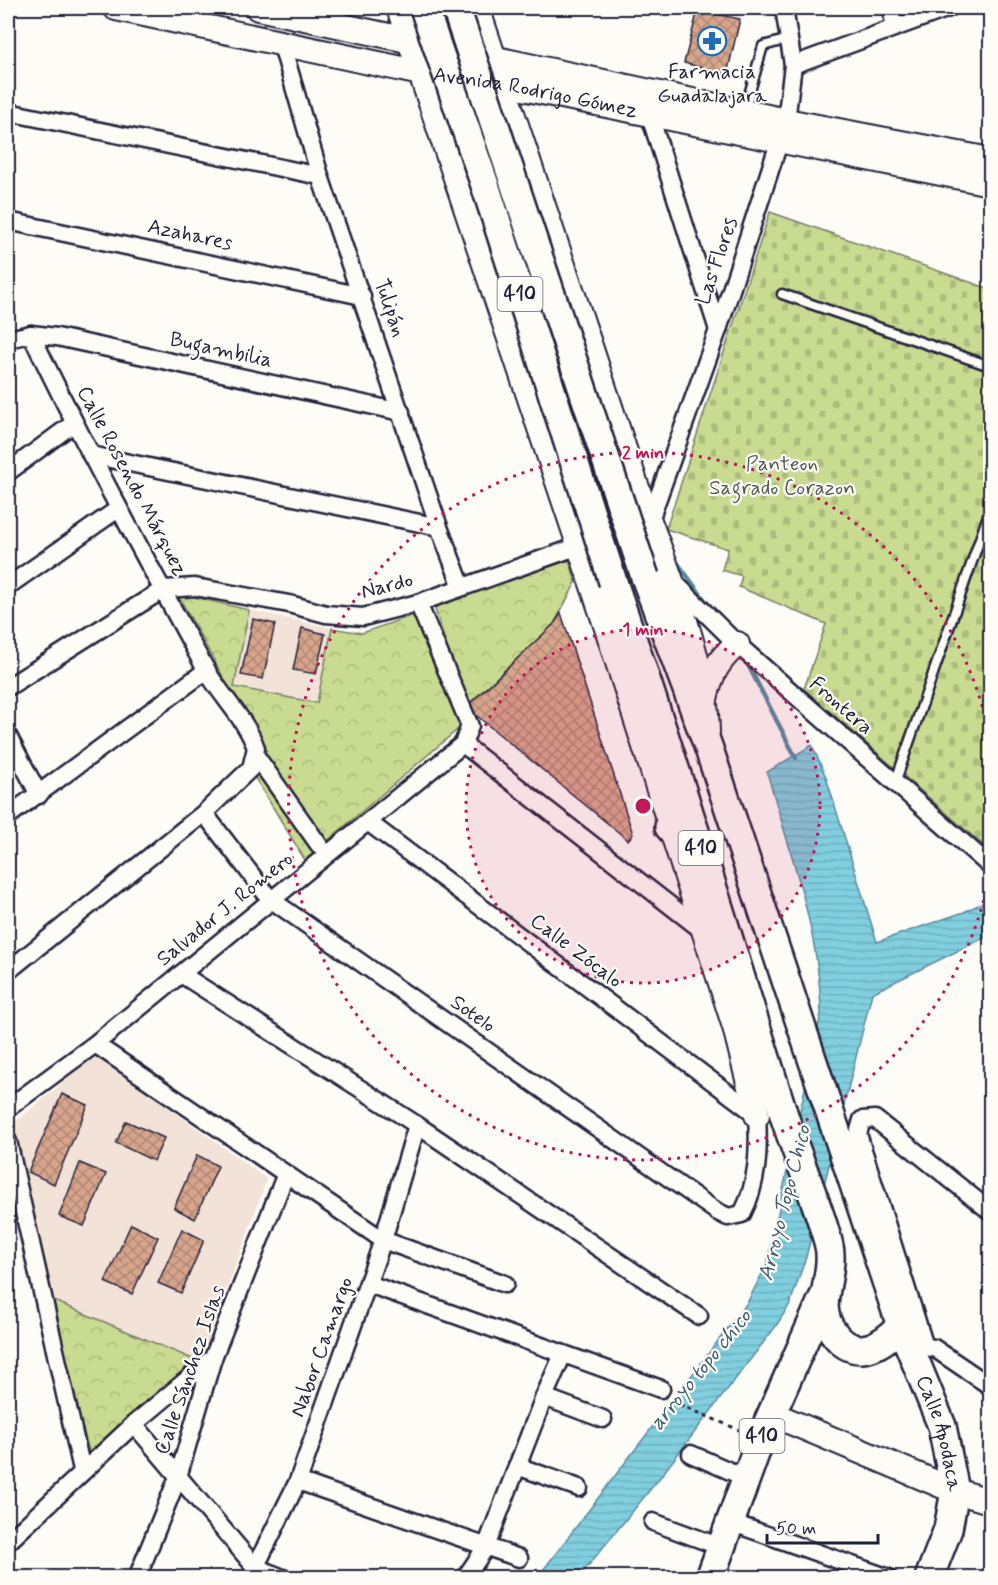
<svg xmlns="http://www.w3.org/2000/svg" width="998" height="1585" font-family="Mynerve,sans-serif">
  <style>
    .built { fill: #f2e2d7 }
    .cemetery { fill: url(#cemetery-stones); stroke: #757e66; stroke-width: 1.5 }
    .park { fill: url(#park-crowns); stroke: #757e66; stroke-width: 1.5 }
    .water { fill: url(#water-rules); stroke: #5a899d; stroke-width: 1.5 }
    .lines { fill: none; stroke-linecap: round; stroke-linejoin: round }
    .stream { stroke: #5a899d; stroke-width: 4.5 }
    .building { fill: url(#building-cross-hatch); stroke: #22223b; stroke-width: 1.5 }
    .lane-casing { stroke: #22223b; stroke-width: 13 }
    .street-casing { stroke: #22223b; stroke-width: 21 }
    .secondary-casing { stroke: #22223b; stroke-width: 28 }
    .primary-casing { stroke: #22223b; stroke-width: 32 }
    .path { stroke: #22223b; stroke-width: 3; stroke-dasharray: 4.5 4.5; stroke-linecap: butt }
    .lane { stroke: #fdfcf7; stroke-width: 8 }
    .street { stroke: #fdfcf7; stroke-width: 16 }
    .secondary { stroke: #fdfcf7; stroke-width: 24 }
    .primary { stroke: #fdfcf7; stroke-width: 27 }
    .primary-bridge-casing { stroke: #22223b; stroke-width: 32; stroke-linecap: butt }
    .primary-bridge { stroke: #fdfcf7; stroke-width: 27 }
    .ring { fill: none; stroke: #c2185b; stroke-width: 3; stroke-dasharray: 3 6 }
    .labels { text-anchor: middle; dominant-baseline: central; stroke-width: 4.5; stroke-linejoin: round; paint-order: stroke }
    .shield { fill: #fdfcf7; stroke: #646373; stroke-width: 1.5 }
    .shield-label { font-size: 20px; font-weight: bold; fill: #22223b }
    .poi-label { font-size: 21px; fill: #22223b; stroke: #fdfcf7 }
    .street-label { font-size: 21px; fill: #22223b; stroke: #fdfcf7 }
    .park-label { font-size: 21px; fill: #545a54; stroke: #fdfcf7 }
    .water-label { font-size: 22px; font-style: italic; fill: #435e74; stroke: #fdfcf7 }
    .centre { fill: #c2185b; stroke: #fdfcf7; stroke-width: 3 }
    .ring-label { font-size: 18px; text-anchor: middle; font-weight: bold; fill: #c2185b; stroke: #fdfcf7; stroke-width: 4.5; stroke-linejoin: round; paint-order: stroke }
  </style>
  <defs>
    <pattern id="cemetery-stones" width="16" height="16" patternUnits="userSpaceOnUse" patternTransform="scale(1.5)"><rect width="16" height="16" fill="#c8db90"/><path d="M2 7V4a2 2 0 0 1 4 0v3zM10 15v-3a2 2 0 0 1 4 0v3z" fill="#acbc7d"/></pattern>
    <pattern id="park-crowns" width="20" height="18" patternUnits="userSpaceOnUse" patternTransform="scale(1.5)"><rect width="20" height="18" fill="#c8db90"/><path d="M2 6a3 3 0 1 1 6 0M12 15a3 3 0 1 1 6 0" fill="none" stroke="#acbc7d"/></pattern>
    <pattern id="water-rules" width="6" height="5" patternUnits="userSpaceOnUse" patternTransform="scale(1.5)"><rect width="6" height="5" fill="#80cede"/><path d="M0 2.5h6" fill="none" stroke="#6eb1bf"/></pattern>
    <pattern id="building-cross-hatch" width="8" height="8" patternUnits="userSpaceOnUse" patternTransform="scale(1.5)"><rect width="8" height="8" fill="#d8a58c"/><path d="M0 0l8 8M0 8l8-8" fill="none" stroke="#af8674"/></pattern>
  </defs>
  <rect width="100%" height="100%" fill="#fdfcf7"/>
  <filter id="ink" filterUnits="userSpaceOnUse"><feTurbulence type="fractalNoise" baseFrequency=".0167" numOctaves="2"/><feDisplacementMap in="SourceGraphic" scale="12" xChannelSelector="R" yChannelSelector="G"/><feConvolveMatrix kernelMatrix="1 2 1 2 8 2 1 2 1" color-interpolation-filters="sRGB"/></filter>
  <g filter="url(#ink)">
    <g class="built">
      <polygon points="249,610 332,628 317,703 234,687"/>
      <polygon points="96,1055 267,1179 204,1353 195,1360 45,1297 13,1149 12,1125"/>
    </g>
    <polygon class="cemetery" points="770,212 990,289 990,851 804,689 826,624 739,587 742,576 722,570 728,549 666,529"/>
    <g class="park">
      <polygon points="569,560 576,582 554,624 466,707 434,606"/>
      <polygon points="177,593 249,610 234,687 317,703 332,628 362,633 414,615 441,681 464,724 305,860 252,773 266,755"/>
      <polygon points="45,1297 195,1360 90,1454"/>
    </g>
    <path class="water" d="M812,745l14,32 51,165 87,-30 26,-13v36l-118,58 -66,264 -16,47 -14,22 -118,154 -79,97 -42,1 210,-275 20,-39 54,-250c-1,-82 -32,-164 -54,-242z"/>
    <g class="lines">
      <g class="stream">
        <polyline points="674,558 710,607"/>
        <polyline points="746,661 796,758"/>
      </g>
    </g>
    <g class="building">
      <polygon points="698,10 740,19 727,74 684,63"/>
      <polygon points="561,613 633,834 628,840 466,707 554,624"/>
      <polygon points="253,619 275,624 263,679 241,675"/>
      <polygon points="302,628 325,634 316,674 293,670"/>
      <polygon points="62,1094 88,1105 54,1184 28,1172"/>
      <polygon points="126,1121 164,1138 154,1161 116,1143"/>
      <polygon points="197,1155 218,1166 195,1219 174,1208"/>
      <polygon points="80,1163 106,1174 84,1226 59,1216"/>
      <polygon points="131,1224 158,1237 132,1294 105,1282"/>
      <polygon points="182,1229 204,1240 181,1293 158,1283"/>
    </g>
    <g class="lines">
      <g class="lane-casing">
        <g id="lane">
          <polyline points="744,112 763,46 789,39"/>
          <polyline points="782,294 990,366"/>
          <polyline points="895,783 990,510"/>
        </g>
      </g>
      <g class="street-casing">
        <g id="street">
          <polyline points="891,8 895,27"/>
          <polyline points="281,42 320,176 439,527 462,587"/>
          <polyline points="793,65 949,8"/>
          <polyline points="8,112 320,176"/>
          <polyline points="650,116 718,330"/>
          <polyline points="8,221 362,296"/>
          <polyline points="8,339 31,334 57,337 401,412"/>
          <polyline points="91,455 439,527"/>
          <polyline points="8,472 74,423"/>
          <polyline points="649,523 718,330 786,121 793,65 784,8"/>
          <polyline points="674,582 737,644 990,866"/>
          <polyline points="8,586 118,509"/>
          <polyline points="8,687 164,589 195,587 289,604 326,614 363,617 418,603 579,546"/>
          <polyline points="8,736 39,795"/>
          <polyline points="463,744 703,931"/>
          <polyline points="256,756 319,845"/>
          <path d="M204,813l66,86 446,312 12,6 14,-3c16,-30 17,-65 15,-99l-389,-293"/>
          <polyline points="8,816 207,670"/>
          <path d="M8,971l196,-158 47,-45 5,-20c-10,-29 -36,-53 -51,-80 -60,-110 -120,-221 -174,-334"/>
          <polyline points="181,974 417,1125 699,1316"/>
          <polyline points="95,1044 383,1240 505,1284"/>
          <polyline points="8,1108 95,1044 463,744 470,726 418,603"/>
          <polyline points="8,1141 82,1470"/>
          <polyline points="369,1284 661,1389"/>
          <polyline points="925,1347 858,1134 862,1120 875,1119 990,1211"/>
          <polyline points="917,1351 925,1347 934,1348 990,1386"/>
          <polyline points="544,1397 603,1419"/>
          <polyline points="134,1424 255,1567 283,1578"/>
          <polyline points="691,1454 746,1478"/>
          <polyline points="517,1466 579,1488"/>
          <polyline points="298,1481 519,1558"/>
          <polyline points="653,1522 721,1547"/>
          <polyline points="730,1522 889,1578"/>
          <polyline points="8,1542 134,1424 213,1358"/>
          <polyline points="137,1578 178,1477 213,1358 285,1176"/>
          <polyline points="250,1578 298,1481 383,1240 417,1125"/>
          <polyline points="465,1578 486,1547 544,1397 563,1354"/>
        </g>
      </g>
      <g class="secondary-casing">
        <g id="secondary">
          <path id="s1" d="M116,8l305,65 82,11 487,99"/>
          <polyline points="258,8 786,121 990,160"/>
          <polyline points="399,8 606,625 735,1027 757,1115"/>
          <path d="M477,8c54,158 106,318 159,477 25,73 70,171 71,247"/>
          <path d="M705,699c5,-24 13,-39 32,-55"/>
          <polyline points="772,1414 955,1491 990,1501"/>
        </g>
      </g>
      <g class="primary-casing">
        <g id="primary">
          <path id="s2" d="M645,577l63,169 193,580 41,100 13,65 -7,38 -19,49"/>
          <path d="M613,582c61,176 114,353 170,530 12,39 29,77 41,116 2,8 6,17 6,26 2,29 -16,52 3,78 22,31 48,14 68,-6"/>
          <polyline points="669,827 682,841 694,866"/>
          <polyline points="710,1578 760,1440 823,1298"/>
        </g>
      </g>
      <polyline class="path" points="671,1401 742,1431"/>
      <use href="#lane" class="lane"/>
      <use href="#street" class="street"/>
      <use href="#secondary" class="secondary"/>
      <use href="#primary" class="primary"/>
      <g class="primary-bridge-casing">
        <g id="primary-bridge">
          <polyline points="424,8 486,188 613,582"/>
          <polyline points="456,8 645,577"/>
        </g>
      </g>
      <use href="#primary-bridge" class="primary-bridge"/>
    </g>
  </g>
  <circle cx="643" cy="806" r="177" fill="#c2185b" fill-opacity=".12"/>
  <g class="ring">
    <circle cx="643" cy="806" r="177"/>
    <path d="M990 874A354 354 0 1 1 990 738"/>
  </g>
  <defs>
    <g id="pharmacy-ring" transform="scale(1.5)"><circle r="9.5" fill="#fdfcf7" stroke="#1f6fb2" stroke-width="1.5"/><path d="M-2-6h4v4h4v4h-4v4h-4v-4h-4v-4h4Z" fill="#1f6fb2"/></g>
  </defs>
  <g fill-rule="evenodd">
    <use href="#pharmacy-ring" x="712" y="41"/>
  </g>
  <g class="labels">
    <g class="shield">
      <rect x="497.5" y="277" width="45" height="34" rx="4.5"/>
      <rect x="678.5" y="831" width="45" height="34" rx="4.5"/>
      <rect x="739.5" y="1419" width="45" height="34" rx="4.5"/>
    </g>
    <g class="shield-label">
      <text x="520" y="294">410</text>
      <text x="701" y="848">410</text>
      <text x="762" y="1436">410</text>
    </g>
    <g class="poi-label">
      <text x="712" y="72">Farmacia<tspan x="712" dy="24">Guadalajara</tspan></text>
    </g>
    <g class="street-label">
      <text stroke="none"><textPath href="#s1" startOffset="428">Avenida Rodrigo Gómez</textPath></text>
      <text transform="translate(190 235) rotate(12)">Azahares</text>
      <text transform="translate(717 261) rotate(-71)">Las Flores</text>
      <text transform="translate(390 308) rotate(71)">Tulipán</text>
      <text transform="translate(221 350) rotate(12)">Bugambilia</text>
      <text transform="translate(132 481) rotate(62)">Calle Rosendo Márquez</text>
      <text transform="translate(387 586) rotate(-14)">Nardo</text>
      <text transform="translate(841 706) rotate(41)">Frontera</text>
      <text transform="translate(225 909) rotate(-39)">Salvador J. Romero</text>
      <text transform="translate(576 951) rotate(37)">Calle Zócalo</text>
      <text transform="translate(473 1014) rotate(35)">Sotelo</text>
      <text transform="translate(322 1347) rotate(-70)">Nabor Camargo</text>
      <text transform="translate(190 1370) rotate(-71)">Calle Sánchez Islas</text>
      <text stroke="none"><textPath href="#s2" startOffset="906">Calle Apodaca</textPath></text>
    </g>
    <g class="park-label">
      <text x="782" y="464">Panteon<tspan x="782" dy="24">Sagrado Corazon</tspan></text>
    </g>
    <g class="water-label">
      <text transform="translate(785 1203) rotate(-76)">Arroyo Topo Chico</text>
      <text transform="translate(701 1370) rotate(-51)">arroyo topo chico</text>
    </g>
  </g>
  <circle cx="643" cy="806" r="9" class="centre"/>
  <g class="ring-label">
    <text x="643" y="458">2 min</text>
    <text x="643" y="635">1 min</text>
  </g>
  <rect width="998" height="1585" fill="none" stroke="#fdfcf7" stroke-width="30"/>
  <rect x="15" y="15" width="968" height="1555" fill="none" stroke="#22223b" stroke-width="2" filter="url(#ink)"/>
  <path d="M767 1534v9h111v-9" fill="none" stroke="#22223b" stroke-width="3"/>
  <text x="776" y="1534" font-size="18" fill="#22223b" stroke="#fdfcf7" stroke-width="4.5" paint-order="stroke">50 m</text>
</svg>
